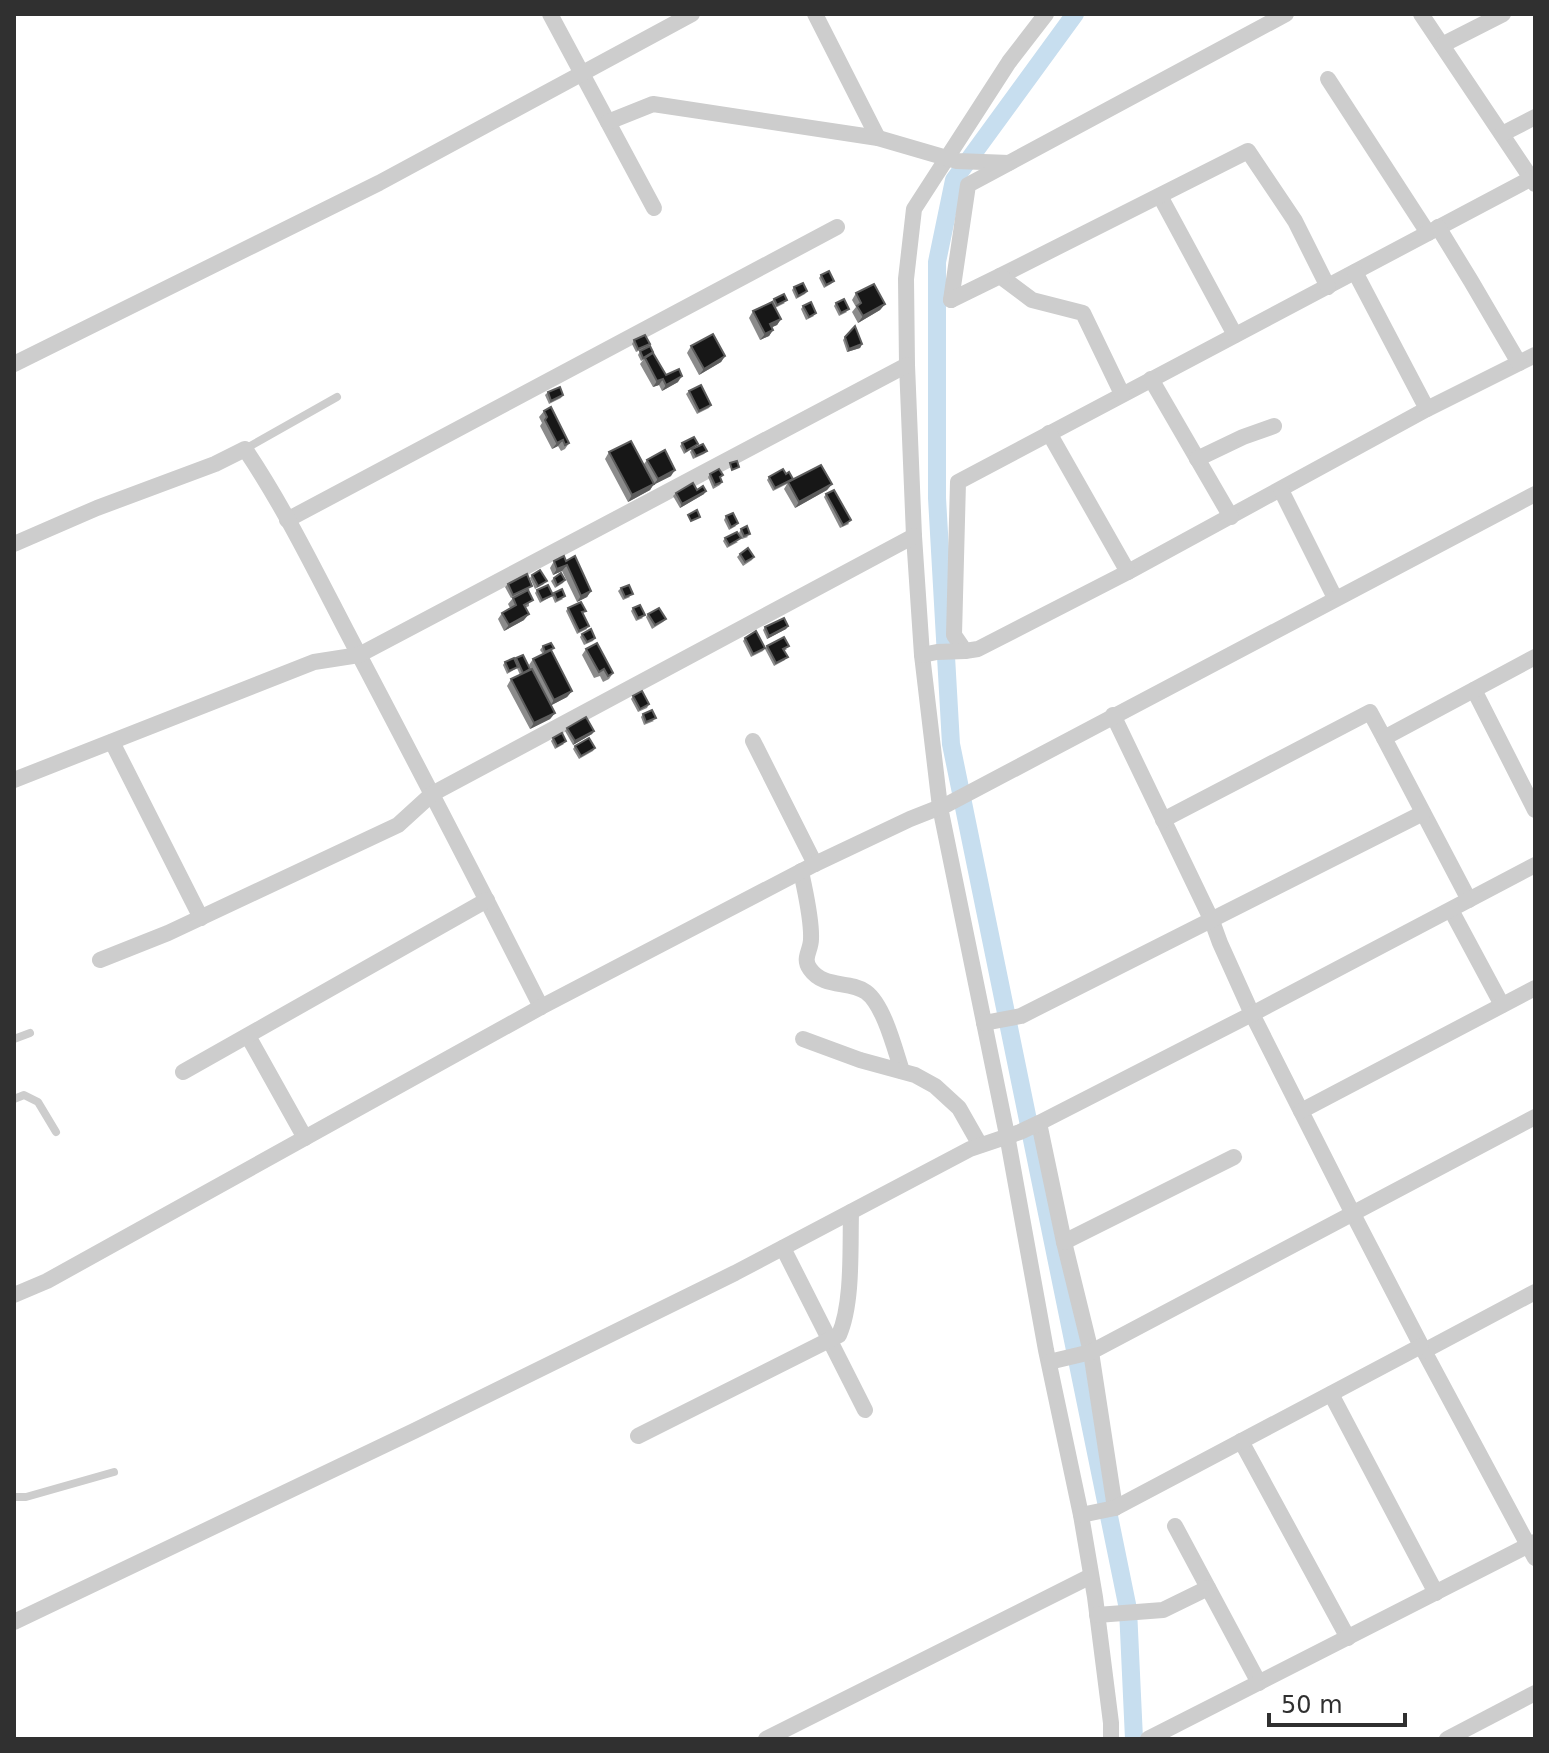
<svg xmlns="http://www.w3.org/2000/svg" width="1549" height="1753" font-family="'DejaVu Sans',sans-serif">
  <style>
    .lines { fill: none; stroke-linecap: round; stroke-linejoin: round }
    .canal { stroke: #c7deef; stroke-width: 18 }
    .lane { stroke: #cdcdcd; stroke-width: 8 }
    .street { stroke: #cdcdcd; stroke-width: 16 }
    .wall { fill: #8b8b8b }
    .shaded-wall { fill: #5d5d5d }
    .building { fill: #171717; stroke: #5d5d5d; stroke-width: 2 }
  </style>
  <rect width="100%" height="100%" fill="#fff"/>
  <g class="lines">
    <polyline class="canal" points="1075,14 954,180 937,262 937,498 951,744 1128,1609 1134,1739"/>
    <g class="lane">
      <polyline points="245,449 337,397"/>
      <polyline points="14,1039 30,1033"/>
      <polyline points="14,1099 24,1095 38,1102 56,1132"/>
      <polyline points="14,1497 26,1497 114,1472"/>
    </g>
    <g class="street">
      <polyline points="550,14 654,208"/>
      <polyline points="815,14 878,138"/>
      <polyline points="1046,14 1009,62 914,209 906,279 907,365 914,536 922,655 940,807 1007,1135 1046,1350 1081,1515 1095,1597 1111,1723 1111,1739"/>
      <polyline points="1421,14 1535,184"/>
      <polyline points="1442,45 1503,14"/>
      <polyline points="1328,79 1428,233"/>
      <polyline points="608,122 653,104 878,138 957,161 1009,163"/>
      <polyline points="1502,134 1535,117"/>
      <polyline points="1532,178 958,482 954,635 965,651 978,649 1128,572 1427,409 1535,355"/>
      <polyline points="1160,196 1235,335"/>
      <polyline points="1438,227 1471,281 1519,363"/>
      <polyline points="1355,272 1427,409"/>
      <polyline points="1000,276 1248,151 1295,221 1328,287"/>
      <polyline points="951,300 968,185 1286,14"/>
      <polyline points="951,300 1000,276 1032,300 1083,313 1122,394"/>
      <polyline points="14,364 379,183 692,14"/>
      <polyline points="1151,379 1231,517"/>
      <polyline points="1049,433 1128,572"/>
      <polyline points="1197,459 1243,437 1274,426"/>
      <polyline points="1281,490 1335,598"/>
      <polyline points="287,520 837,227"/>
      <path d="M14,544l83,-36 118,-44 30,-15c43,64 76,134 112,202 62,118 124,237 184,356"/>
      <polyline points="922,655 937,652 965,651"/>
      <polyline points="1474,690 1535,810"/>
      <polyline points="1113,715 1212,921 1220,943 1252,1014 1353,1214 1424,1351 1535,1558"/>
      <polyline points="1384,738 1469,900"/>
      <polyline points="753,741 815,864"/>
      <polyline points="112,742 201,918"/>
      <polyline points="14,780 314,662 359,655 907,365"/>
      <polyline points="1163,820 1370,712 1384,738 1535,657"/>
      <path d="M801,871c4,21 11,48 10,68 0,12 -9,19 -1,30 14,20 39,11 56,23 18,13 29,58 36,79"/>
      <polyline points="1451,910 1502,1005"/>
      <polyline points="100,960 168,933 398,825 432,794 914,536"/>
      <polyline points="984,1023 1021,1016 1423,813"/>
      <polyline points="248,1036 305,1138"/>
      <polyline points="803,1039 860,1060 915,1075 935,1086 959,1108 980,1145"/>
      <polyline points="183,1072 487,900"/>
      <polyline points="1301,1111 1535,988"/>
      <polyline points="1039,1123 1064,1242 1091,1352 1115,1508"/>
      <polyline points="1064,1242 1234,1157"/>
      <polyline points="783,1248 865,1410"/>
      <polyline points="14,1295 47,1281 541,1007 815,864 910,819 948,804 1535,494"/>
      <polyline points="1424,1351 1535,1292"/>
      <polyline points="1049,1362 1091,1352 1535,1117"/>
      <polyline points="1331,1394 1436,1593"/>
      <path d="M638,1436l201,-101c14,-32 11,-87 12,-123"/>
      <polyline points="1241,1441 1348,1638"/>
      <polyline points="1081,1515 1115,1508 1421,1346"/>
      <polyline points="1175,1526 1259,1683"/>
      <polyline points="1097,1615 1163,1610 1208,1588"/>
      <polyline points="14,1622 414,1431 735,1273 970,1149 1020,1132 1039,1123 1252,1014 1535,865"/>
      <polyline points="766,1739 1091,1576"/>
      <polyline points="1148,1739 1535,1542"/>
      <polyline points="1447,1739 1535,1693"/>
    </g>
  </g>
  <g class="wall">
    <polygon points="821,275 834,281 831,284 824,288 819,278"/>
    <polygon points="794,287 807,291 805,294 796,299 792,290"/>
    <polygon points="856,293 885,304 880,310 858,323 852,312 856,307 852,300"/>
    <polygon points="774,299 785,303 775,308 781,319 777,325 772,327 773,330 769,336 760,340 749,318 753,311 771,302"/>
    <polygon points="836,303 847,312 839,316 834,306"/>
    <polygon points="803,306 814,316 806,320 801,309"/>
    <polygon points="845,337 862,344 860,348 847,352 843,340"/>
    <polygon points="634,340 650,344 648,347 636,352 632,344"/>
    <polygon points="691,346 725,356 721,362 699,375 687,353"/>
    <polygon points="640,351 653,353 666,375 678,382 662,391 659,385 653,387 640,364 643,360 641,361 638,355"/>
    <polygon points="689,391 711,405 709,408 697,414 686,394"/>
    <polygon points="548,392 563,395 561,398 549,404 545,395"/>
    <polygon points="544,411 569,443 565,449 561,451 558,446 552,449 540,426 542,423 539,417"/>
    <polygon points="682,443 695,447 684,454 680,446"/>
    <polygon points="692,449 707,451 704,454 693,459 690,452"/>
    <polygon points="609,452 644,464 647,460 671,476 653,485 650,490 628,502 605,459"/>
    <polygon points="710,474 721,479 722,482 720,485 713,489 708,477"/>
    <polygon points="786,474 793,479 832,484 827,490 795,508 784,489 787,484 773,491 767,480 769,477"/>
    <polygon points="697,490 704,494 680,508 673,496 676,493"/>
    <polygon points="826,494 849,524 840,528 824,497"/>
    <polygon points="726,516 736,526 729,530 724,520"/>
    <polygon points="741,529 748,537 742,539 739,533"/>
    <polygon points="725,538 738,542 727,548 723,541"/>
    <polygon points="740,554 754,557 752,560 743,566 737,557"/>
    <polygon points="554,561 566,561 591,591 587,597 577,602 562,571 553,575 550,568"/>
    <polygon points="532,575 544,584 535,589 530,578"/>
    <polygon points="554,578 565,580 563,583 555,588 551,581"/>
    <polygon points="508,584 530,589 528,590 529,606 525,608 524,620 504,631 498,619 502,613 510,608 508,604 513,598 516,596 511,598 505,587"/>
    <polygon points="621,588 630,597 623,600 618,591"/>
    <polygon points="537,590 553,595 554,593 563,599 555,603 552,596 540,603 535,593"/>
    <polygon points="568,608 583,614 587,629 577,634 566,611"/>
    <polygon points="633,608 643,618 636,621 631,611"/>
    <polygon points="648,614 666,619 663,622 652,629 646,617"/>
    <polygon points="788,626 786,629 767,639 763,630 765,627"/>
    <polygon points="582,634 595,638 593,641 584,645 580,637"/>
    <polygon points="745,638 765,648 763,651 751,657 743,641"/>
    <polygon points="543,646 551,651 572,691 567,697 551,705 555,713 550,719 530,729 507,686 511,679 520,675 517,668 507,674 503,665 505,662 514,660 516,658 531,669 529,665 533,659 543,654 540,650"/>
    <polygon points="767,646 787,649 784,651 785,660 774,666 765,649"/>
    <polygon points="586,649 613,673 609,679 603,682 600,676 594,678 582,655"/>
    <polygon points="633,696 649,704 647,708 638,712 631,699"/>
    <polygon points="643,714 654,721 644,725 641,717"/>
    <polygon points="567,728 594,731 592,734 573,745 565,731"/>
    <polygon points="553,738 564,744 555,749 551,741"/>
    <polygon points="575,746 595,748 593,751 579,759 573,749"/>
  </g>
  <g class="shaded-wall">
    <polygon points="885,304 880,310 858,323 863,316"/>
    <polygon points="781,319 777,325 766,330 770,324"/>
    <polygon points="773,330 769,336 760,340 765,334"/>
    <polygon points="862,344 860,348 847,352 849,349"/>
    <polygon points="725,356 721,362 699,375 704,369"/>
    <polygon points="682,376 678,382 662,391 666,385"/>
    <polygon points="663,379 659,385 653,387 657,381"/>
    <polygon points="563,440 558,446 552,449 557,443"/>
    <polygon points="675,470 671,476 653,485 658,479"/>
    <polygon points="654,484 650,490 628,502 632,495"/>
    <polygon points="832,484 827,490 795,508 799,502"/>
    <polygon points="706,491 704,494 680,508 682,504"/>
    <polygon points="567,565 562,571 553,575 557,569"/>
    <polygon points="591,591 587,597 577,602 581,596"/>
    <polygon points="529,614 524,620 504,631 509,625"/>
    <polygon points="788,626 786,629 767,639 769,636"/>
    <polygon points="572,691 567,697 550,706 554,700"/>
    <polygon points="555,713 550,719 530,729 534,723"/>
    <polygon points="594,731 592,734 573,745 575,741"/>
  </g>
  <g class="building">
    <polygon points="829,271 834,281 826,285 821,275"/>
    <polygon points="803,283 807,291 798,296 794,287"/>
    <polygon points="874,284 885,304 863,316 857,306 861,303 856,293"/>
    <polygon points="784,294 787,300 777,305 774,299"/>
    <polygon points="844,299 849,309 841,313 836,303"/>
    <polygon points="772,302 781,319 770,324 773,330 765,334 753,311"/>
    <polygon points="811,302 816,313 809,317 803,306"/>
    <polygon points="855,326 862,344 849,349 845,337"/>
    <polygon points="713,334 725,356 704,369 691,346"/>
    <polygon points="645,335 650,344 638,349 634,340"/>
    <polygon points="650,346 653,352 643,358 640,351"/>
    <polygon points="653,353 666,375 679,369 682,376 666,385 663,379 657,381 645,358"/>
    <polygon points="701,385 711,405 699,411 689,391"/>
    <polygon points="560,387 563,395 551,401 548,392"/>
    <polygon points="551,407 569,443 565,445 563,440 557,443 545,420 547,417 544,411"/>
    <polygon points="694,437 698,444 686,451 682,443"/>
    <polygon points="631,441 654,484 632,495 609,452"/>
    <polygon points="703,444 707,451 696,456 692,449"/>
    <polygon points="665,450 675,470 658,479 647,460"/>
    <polygon points="737,461 739,467 732,470 730,463"/>
    <polygon points="821,465 832,484 799,502 788,482"/>
    <polygon points="719,469 723,475 720,477 722,482 715,485 710,474"/>
    <polygon points="783,469 786,474 789,472 793,479 775,488 769,477"/>
    <polygon points="693,483 697,490 703,486 706,491 682,504 676,493"/>
    <polygon points="834,490 851,520 843,525 826,494"/>
    <polygon points="697,510 700,517 691,521 688,515"/>
    <polygon points="733,513 738,523 731,527 726,516"/>
    <polygon points="747,526 750,534 744,536 741,529"/>
    <polygon points="737,532 741,538 729,545 725,538"/>
    <polygon points="748,548 754,557 745,562 740,554"/>
    <polygon points="564,556 566,561 575,556 591,591 581,596 567,565 557,569 554,561"/>
    <polygon points="540,570 547,581 538,586 532,575"/>
    <polygon points="561,573 565,580 557,585 554,578"/>
    <polygon points="527,574 532,586 513,595 508,584"/>
    <polygon points="548,585 553,595 542,600 537,590"/>
    <polygon points="629,585 633,594 625,597 621,588"/>
    <polygon points="562,589 565,596 557,600 554,593"/>
    <polygon points="528,590 533,600 524,605 529,614 509,625 502,613 516,605 513,598"/>
    <polygon points="581,602 586,611 582,612 589,626 579,631 568,608"/>
    <polygon points="640,605 645,615 638,618 633,608"/>
    <polygon points="659,608 666,619 655,625 648,614"/>
    <polygon points="784,618 788,626 769,636 765,627"/>
    <polygon points="591,629 595,638 587,642 582,634"/>
    <polygon points="756,631 765,648 753,654 745,638"/>
    <polygon points="784,637 789,646 783,649 788,657 776,663 767,646"/>
    <polygon points="551,643 554,648 545,652 543,646"/>
    <polygon points="597,643 613,673 608,676 604,669 599,672 586,649"/>
    <polygon points="551,650 572,691 554,700 533,659"/>
    <polygon points="523,655 530,669 523,673 516,658"/>
    <polygon points="514,658 518,667 509,671 505,662"/>
    <polygon points="532,669 555,713 534,723 511,679"/>
    <polygon points="642,691 649,704 640,709 633,696"/>
    <polygon points="652,710 656,718 646,722 643,714"/>
    <polygon points="586,717 594,731 575,741 567,728"/>
    <polygon points="562,733 566,741 557,746 553,738"/>
    <polygon points="589,738 595,748 581,756 575,746"/>
  </g>
  <rect width="1549" height="1753" fill="none" stroke="#303030" stroke-width="32"/>
  <path d="M1269 1713v12h136v-12" fill="none" stroke="#303030" stroke-width="4"/>
  <text x="1281" y="1713" font-size="24" fill="#303030" stroke="#ffffff" stroke-width="6" paint-order="stroke">50 m</text>
</svg>
